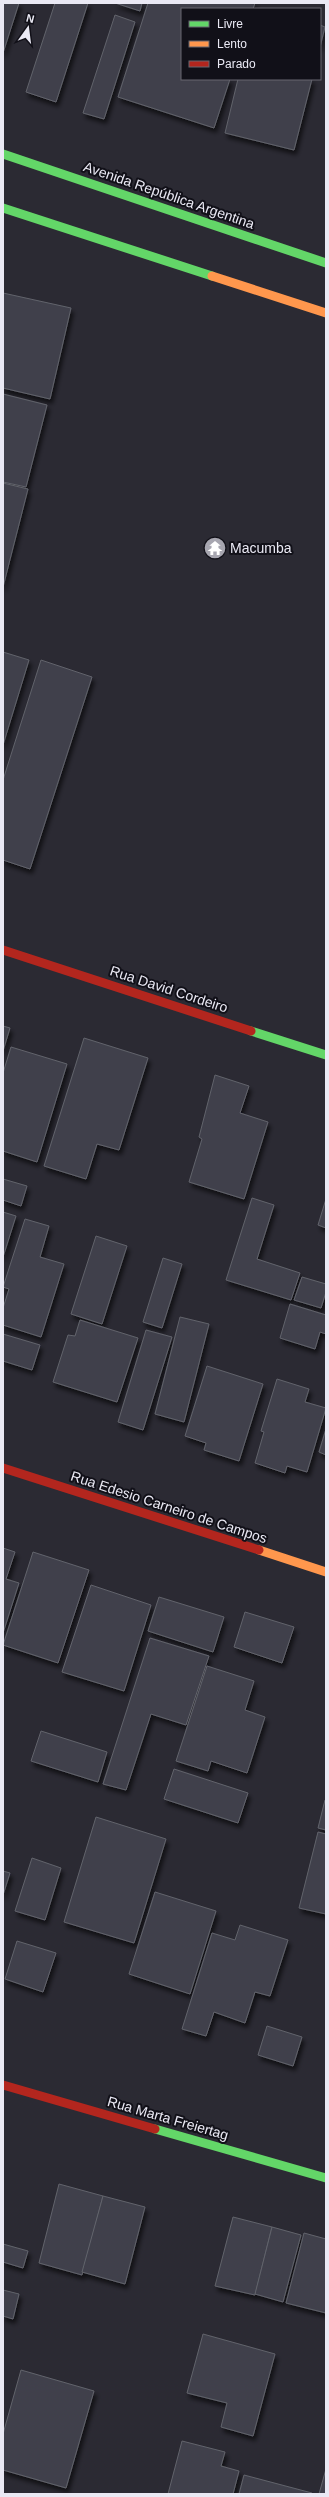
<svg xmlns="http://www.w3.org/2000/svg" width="329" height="2497" font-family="Helvetica,sans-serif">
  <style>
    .building { fill: #3f414c; stroke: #62636b; filter: url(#shadow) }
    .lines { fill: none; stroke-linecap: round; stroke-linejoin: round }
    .fast { stroke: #63d668; stroke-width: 9 }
    .slow { stroke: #ff974d; stroke-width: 9 }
    .jam { stroke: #b3261e; stroke-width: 9 }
    .labels { text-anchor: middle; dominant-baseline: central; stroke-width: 4; stroke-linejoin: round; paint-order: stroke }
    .street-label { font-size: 14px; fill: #eae9f4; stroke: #111018 }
    .poi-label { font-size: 14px; fill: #eae9f4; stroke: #111018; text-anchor: start }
  </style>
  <defs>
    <filter id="shadow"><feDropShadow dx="2.5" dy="4.5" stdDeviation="2" flood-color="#0009"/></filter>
  </defs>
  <rect width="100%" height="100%" fill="#2b2a33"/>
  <g class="building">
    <polygon points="3,3 19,3 3,53"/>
    <polygon points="55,3 88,3 56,102 26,92"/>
    <polygon points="115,3 142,3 140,11"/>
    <polygon points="148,3 255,3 253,9 182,9 182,79 230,79 214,128 118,97"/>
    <polygon points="115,15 135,22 104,119 83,113"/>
    <polygon points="320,25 325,27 320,47"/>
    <polygon points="238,79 312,79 294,150 225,133"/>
    <polygon points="3,293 71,308 50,399 3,388"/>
    <polygon points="3,394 47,405 26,487 3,482"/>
    <polygon points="3,483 28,489 3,587"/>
    <polygon points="3,652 29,660 3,745"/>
    <polygon points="41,660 92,677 30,869 3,860 3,780"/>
    <polygon points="3,1026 10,1028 3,1051"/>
    <polygon points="84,1038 148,1058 119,1150 97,1144 86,1179 44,1166"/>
    <polygon points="11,1047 67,1064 37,1162 3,1151 3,1073"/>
    <polygon points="215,1075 249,1086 240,1113 268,1122 244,1199 189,1182 202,1139 199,1137"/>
    <polygon points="3,1179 27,1186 21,1206 3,1200"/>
    <polygon points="252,1198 274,1205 257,1259 300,1273 291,1300 226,1280"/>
    <polygon points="326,1199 326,1228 318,1225"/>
    <polygon points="3,1212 16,1216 3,1257"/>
    <polygon points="25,1219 49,1226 40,1257 64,1264 41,1337 3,1325 3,1308 9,1289 3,1287"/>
    <polygon points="96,1236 127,1246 102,1324 71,1314"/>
    <polygon points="163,1258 182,1264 162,1328 143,1322"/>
    <polygon points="302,1277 326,1284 326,1292 321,1308 294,1300"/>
    <polygon points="290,1304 326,1315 326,1334 320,1332 315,1349 280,1338"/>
    <polygon points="180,1317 209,1324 184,1422 155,1414"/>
    <polygon points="80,1320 138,1338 117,1402 53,1382 68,1335 75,1336"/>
    <polygon points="146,1330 172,1337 143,1430 118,1422"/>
    <polygon points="3,1334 40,1345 32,1370 3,1361"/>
    <polygon points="207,1366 263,1384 239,1461 204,1450 206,1443 185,1436"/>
    <polygon points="277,1379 309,1389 305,1402 326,1408 307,1472 287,1466 285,1473 255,1463 264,1432 261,1431"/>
    <polygon points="326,1429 326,1455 319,1452"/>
    <polygon points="3,1548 15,1552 6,1579 19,1583 3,1633"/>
    <polygon points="33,1552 89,1570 58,1663 3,1645"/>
    <polygon points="91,1585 151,1605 124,1691 62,1672"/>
    <polygon points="159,1597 224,1617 213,1652 148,1631"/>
    <polygon points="245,1612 294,1627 282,1663 234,1647"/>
    <polygon points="150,1638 209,1656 186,1725 151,1714 126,1790 103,1784"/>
    <polygon points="207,1666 254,1681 245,1710 265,1717 247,1773 211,1761 208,1771 176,1761"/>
    <polygon points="41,1731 107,1752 98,1782 31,1761"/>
    <polygon points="174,1769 248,1793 238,1823 164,1799"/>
    <polygon points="325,1800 326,1800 326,1830 318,1828"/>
    <polygon points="96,1817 166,1839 134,1943 64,1922"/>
    <polygon points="318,1832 326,1834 326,1914 299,1908"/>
    <polygon points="32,1858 61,1868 45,1920 15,1911"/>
    <polygon points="3,1871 10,1873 3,1895"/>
    <polygon points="155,1892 216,1911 190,1994 129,1974"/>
    <polygon points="240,1925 288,1940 270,1996 255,1992 245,2023 214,2012 206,2036 182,2029 212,1933 235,1940"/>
    <polygon points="17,1941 56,1953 43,1992 5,1979"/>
    <polygon points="267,2026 302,2037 293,2066 258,2055"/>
    <polygon points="59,2184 103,2196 82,2275 39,2263"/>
    <polygon points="103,2196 145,2207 125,2284 82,2272"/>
    <polygon points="233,2217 272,2227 255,2295 215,2286"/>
    <polygon points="272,2227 301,2235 283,2302 255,2294"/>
    <polygon points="304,2233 326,2239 326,2313 286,2303"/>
    <polygon points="3,2244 28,2251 23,2268 3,2262"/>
    <polygon points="3,2290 19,2294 13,2319 3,2316"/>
    <polygon points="203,2334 275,2354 253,2436 221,2427 227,2403 187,2393"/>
    <polygon points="21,2370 94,2391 66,2488 3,2470 3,2434"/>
    <polygon points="182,2441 225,2452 221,2466 239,2471 233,2494 168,2494"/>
    <polygon points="326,2469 326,2494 319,2494"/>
    <polygon points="244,2475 312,2493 311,2494 239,2494"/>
  </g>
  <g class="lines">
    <g class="fast">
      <polyline points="3,154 326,263"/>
      <polyline points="3,208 212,276"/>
      <polyline points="251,1031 326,1055"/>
      <polyline points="155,2129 326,2178"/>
    </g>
    <g class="slow">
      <polyline points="212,276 326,313"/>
      <polyline points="259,1550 326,1572"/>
    </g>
    <g class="jam">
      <polyline points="3,950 251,1031"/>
      <polyline points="3,1468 259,1550"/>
      <polyline points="3,2085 155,2129"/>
    </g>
  </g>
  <defs>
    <g id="temple-disc" transform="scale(1.15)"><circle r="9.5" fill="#a7a6b0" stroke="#111018"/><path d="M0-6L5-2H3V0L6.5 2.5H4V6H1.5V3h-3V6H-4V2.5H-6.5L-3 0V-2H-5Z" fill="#fff"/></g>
  </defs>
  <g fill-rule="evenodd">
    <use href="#temple-disc" x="215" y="548"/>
  </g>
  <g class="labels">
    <g class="street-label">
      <text transform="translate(169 195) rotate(19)">Avenida República Argentina</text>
      <text transform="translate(169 989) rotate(18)">Rua David Cordeiro</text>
      <text transform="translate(169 1507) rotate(18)">Rua Edesio Carneiro de Campos</text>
      <text transform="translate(168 2118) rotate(16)">Rua Marta Freiertag</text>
    </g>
    <g class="poi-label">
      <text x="230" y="548">Macumba</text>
    </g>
  </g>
  <rect width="329" height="2497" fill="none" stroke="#eae9f4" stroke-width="8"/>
  <rect x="181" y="8" width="140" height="72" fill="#111018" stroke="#686770"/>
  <rect x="189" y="21" width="20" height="6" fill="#63d668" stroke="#686770"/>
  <text x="217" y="28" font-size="12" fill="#eae9f4">Livre</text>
  <rect x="189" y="41" width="20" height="6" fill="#ff974d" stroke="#686770"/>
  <text x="217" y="48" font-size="12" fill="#eae9f4">Lento</text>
  <rect x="189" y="61" width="20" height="6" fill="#b3261e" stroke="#686770"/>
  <text x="217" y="68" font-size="12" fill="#eae9f4">Parado</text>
  <g transform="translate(28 28) rotate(14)" stroke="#111018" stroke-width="3" paint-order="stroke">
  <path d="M0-3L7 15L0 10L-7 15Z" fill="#eae9f4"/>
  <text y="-6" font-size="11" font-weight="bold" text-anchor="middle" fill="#eae9f4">N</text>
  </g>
</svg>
